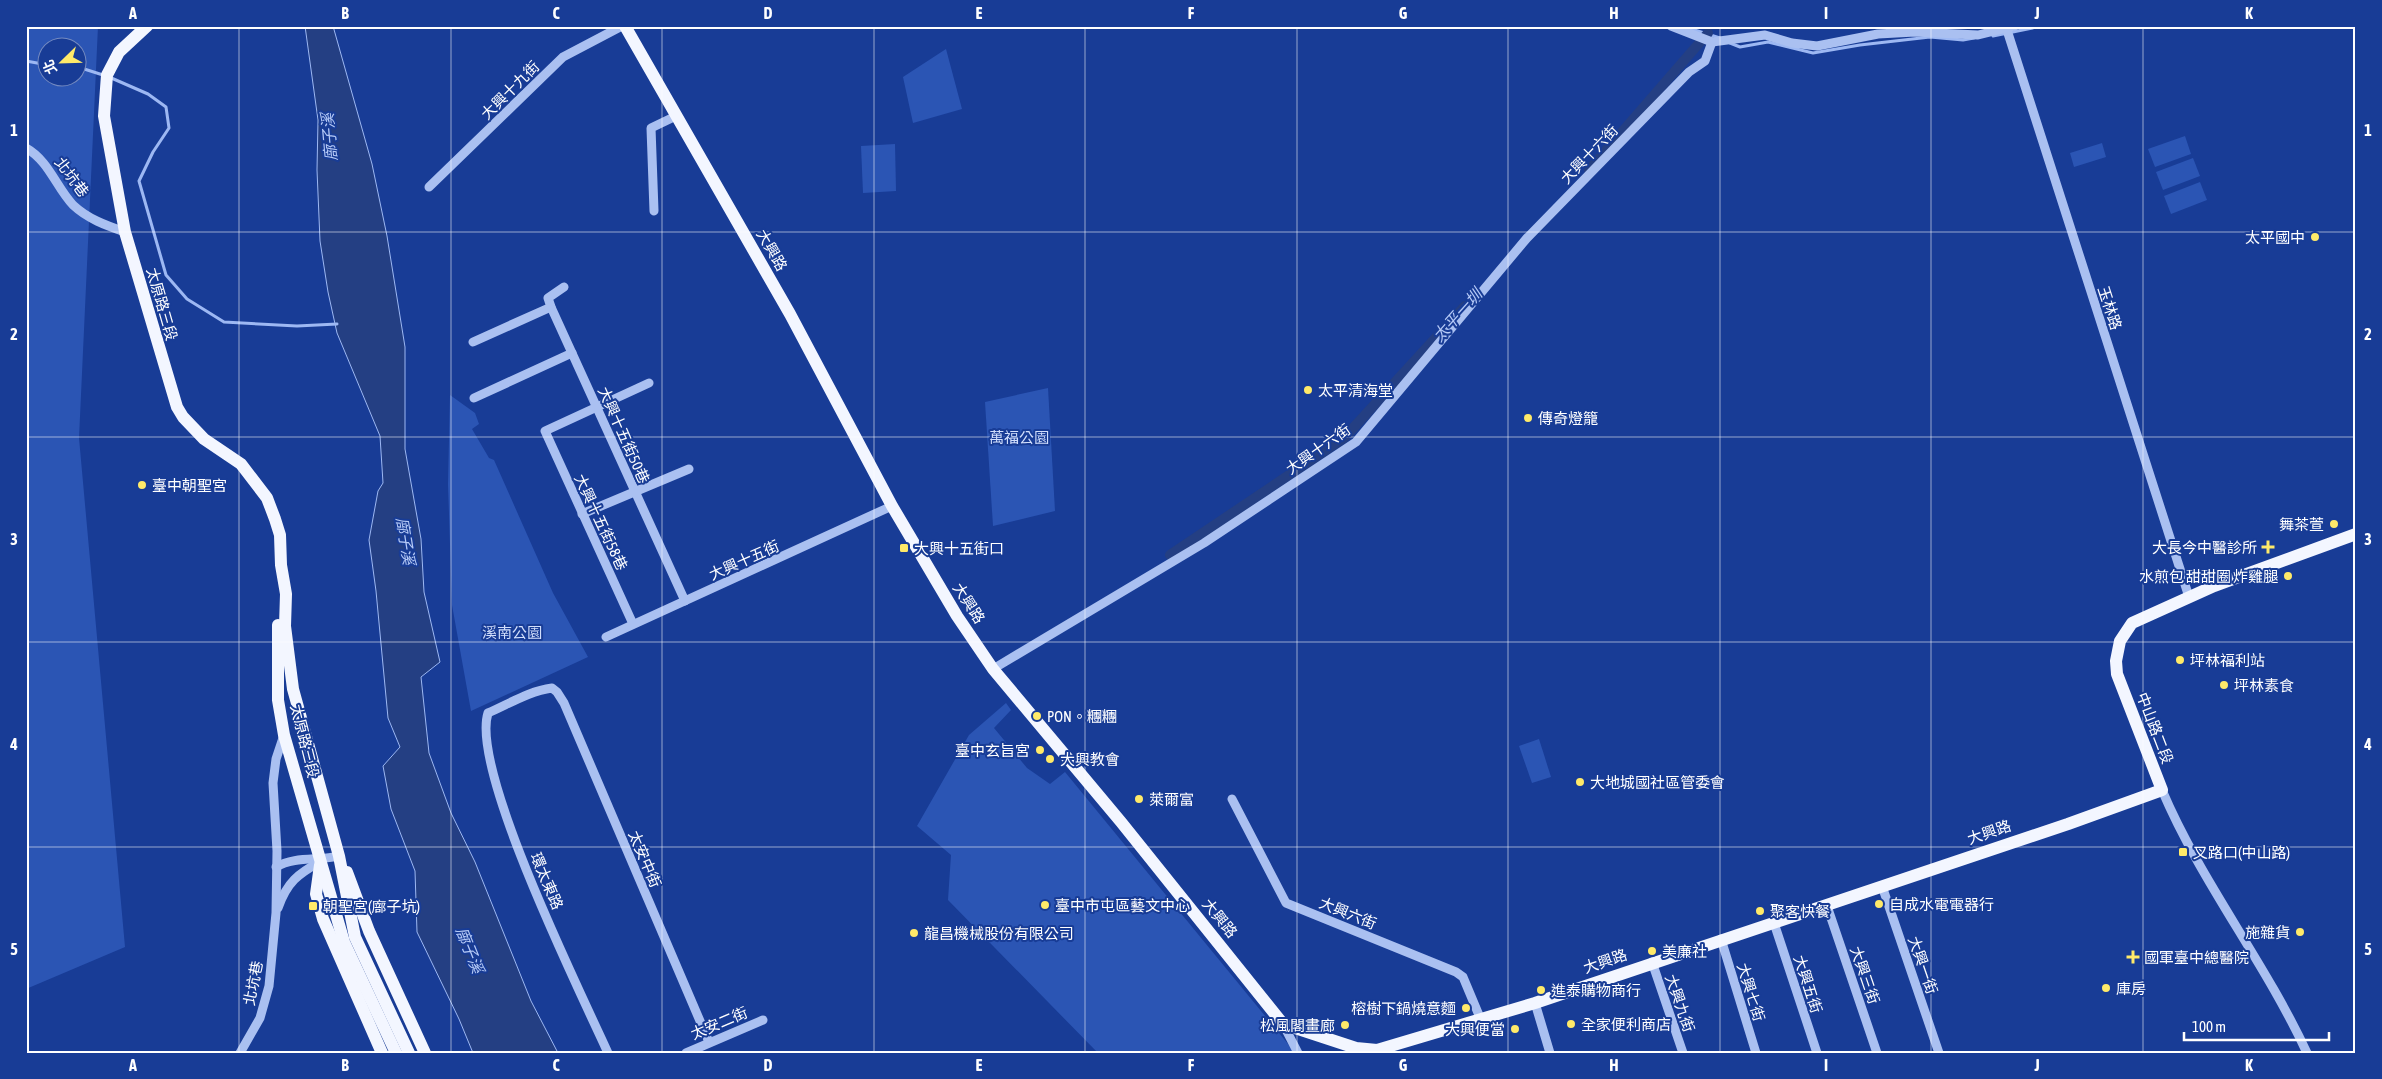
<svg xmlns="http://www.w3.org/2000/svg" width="2382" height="1079" font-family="'Asap Condensed','Noto Sans TC',sans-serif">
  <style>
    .green { fill: #2b55b4; fill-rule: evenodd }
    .water { fill: #243f83; stroke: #9db8f3 }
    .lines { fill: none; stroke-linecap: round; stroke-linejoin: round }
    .stream { stroke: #9db8f3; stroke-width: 3 }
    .canal { stroke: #243f83; stroke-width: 10 }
    .minor { stroke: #aac0f1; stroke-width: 9 }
    .major { stroke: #f3f6ff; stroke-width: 12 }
    .grid { fill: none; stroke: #fff; stroke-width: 1; stroke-opacity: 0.55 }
    .poi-dot { fill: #ffea69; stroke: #183c96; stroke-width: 2 }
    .labels { text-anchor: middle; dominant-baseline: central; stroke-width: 4; stroke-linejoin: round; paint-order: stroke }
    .street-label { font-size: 15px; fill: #fff; stroke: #183c96 }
    .poi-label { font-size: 15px; fill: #fff; stroke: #183c96; text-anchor: start }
    .park-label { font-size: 15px; fill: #d1defc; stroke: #183c96 }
    .water-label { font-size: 16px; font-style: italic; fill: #b6caf7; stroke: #183c96 }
    .neatline { fill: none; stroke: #fff; stroke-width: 2 }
    .grid-label { font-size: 16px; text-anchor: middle; font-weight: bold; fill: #fff }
  </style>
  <rect width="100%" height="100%" fill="#183c96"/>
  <g class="green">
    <path d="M26,26h72l-19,412 46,509 -99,42zM48,48h30v30h-30z"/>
    <polygon points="946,49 962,109 913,123 903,77"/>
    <polygon points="2185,136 2191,154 2155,167 2148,149"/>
    <polygon points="2102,143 2106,157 2074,167 2070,153"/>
    <polygon points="895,144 896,191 863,193 861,146"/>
    <polygon points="2193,158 2200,176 2163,190 2156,172"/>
    <polygon points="2200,182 2207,200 2171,214 2164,196"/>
    <polygon points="1048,388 1055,511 993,526 985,402"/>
    <polygon points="450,395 475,413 479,424 472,429 489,458 494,460 553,593 588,657 471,711 452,605 448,484"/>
    <polygon points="1006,703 1011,710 994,728 1027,768 1050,784 1065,772 1293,1050 1292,1053 1098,1053 948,900 951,855 917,826 969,735"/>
    <polygon points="1539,739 1551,777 1532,783 1519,746"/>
  </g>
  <polygon class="water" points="305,26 333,26 372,164 387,236 405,347 405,449 421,539 424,592 440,662 421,677 429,753 451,813 475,862 531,1001 558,1053 473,1053 459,1019 417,932 415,871 391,809 383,766 400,747 388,718 376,591 369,540 378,491 383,483 380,436 337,333 328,292 320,241 317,170 318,120"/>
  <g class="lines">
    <g class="stream">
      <polyline points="1685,27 1720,38"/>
      <polyline points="1993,36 2042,26"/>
      <polyline points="1730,43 1740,47 1768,42 1813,53 1860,45 1930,37 1963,40 1974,38"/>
      <polyline points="26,61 48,65"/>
      <polyline points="78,67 103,75"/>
      <polyline points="109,77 148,94 166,107 169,128 153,152 139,181 166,275 187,299 224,322 297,326 337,324"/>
    </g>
    <g class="canal">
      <polyline points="1589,170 1708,33"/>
      <polyline points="1170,555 1344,438 1465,306"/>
    </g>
    <g class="minor">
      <polyline points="1671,26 1712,42"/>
      <polyline points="2006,27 2189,597"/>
      <polyline points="1712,42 1765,35 1792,43 1817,46 1878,34 1915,32 1978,35 2015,26"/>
      <path d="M26,148c23,13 30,39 47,57 15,14 32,20 52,27"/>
      <polyline points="429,187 563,57 622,26"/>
      <polyline points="654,211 651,128 676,116"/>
      <polyline points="564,287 548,298 551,307 685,601"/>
      <polyline points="473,342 551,307"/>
      <polyline points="474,398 572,353"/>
      <polyline points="582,514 689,469"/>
      <polyline points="633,624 545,431 649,383"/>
      <polyline points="606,637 892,506"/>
      <polyline points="993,669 1204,543 1356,442 1527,238 1689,72 1705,61 1712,42"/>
      <path d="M2162,790c39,92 103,172 145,263"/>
      <polyline points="1232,799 1286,903 1456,972 1463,977 1481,1020"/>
      <path d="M276,867c19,-11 43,-6 63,-11"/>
      <polyline points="1882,886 1939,1053"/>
      <polyline points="1827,906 1877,1053"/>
      <path d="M278,908c9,-26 20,-34 43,-47"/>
      <polyline points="1774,923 1817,1053"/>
      <polyline points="1721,939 1756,1053"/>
      <polyline points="1652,962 1683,1053"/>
      <polyline points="1535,1003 1550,1053"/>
      <polyline points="1283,1024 1298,1053"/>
      <polyline points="240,1053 260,1018 269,986 276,913 277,851 273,783 276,759 284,735"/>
      <path d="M608,1053c-28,-62 -138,-284 -120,-340 21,-9 41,-22 64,-25l5,4 7,11 145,339"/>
      <polyline points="686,1053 763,1020"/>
    </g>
    <g class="major">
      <polyline points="147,26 119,52 107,75 104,116 125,232 177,407 183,417 204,439 241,464 267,498 275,519 280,535 281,565 286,594 285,626 293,689 339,856 355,937 409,1053"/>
      <polyline points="625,26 790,314 892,506 957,616 993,669 1121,822 1283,1024 1356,1048 1377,1050 1535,1003 2068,824 2162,790 2117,674 2116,661 2120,641 2132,623 2214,586 2356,534"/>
      <polyline points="278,625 278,700 284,735 344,942 396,1053"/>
      <polyline points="320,865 316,894 323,919 382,1053"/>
      <polyline points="347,872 369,931 425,1053"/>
    </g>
  </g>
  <path class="grid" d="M239,26v1027M451,26v1027M662,26v1027M874,26v1027M1085,26v1027M1297,26v1027M1508,26v1027M1720,26v1027M1931,26v1027M2143,26v1027M26,232h2330M26,437h2330M26,642h2330M26,847h2330"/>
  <g class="poi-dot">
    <circle cx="2315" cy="237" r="5"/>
    <circle cx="1308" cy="390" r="5"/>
    <circle cx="1528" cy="418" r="5"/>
    <circle cx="142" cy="485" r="5"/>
    <circle cx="2334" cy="524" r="5"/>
    <path d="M2265.5 539.5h5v5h5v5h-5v5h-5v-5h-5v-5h5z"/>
    <rect x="899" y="543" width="10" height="10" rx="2.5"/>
    <circle cx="2288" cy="576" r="5"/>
    <circle cx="2180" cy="660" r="5"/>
    <circle cx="2224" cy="685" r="5"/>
    <circle cx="1037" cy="716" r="5"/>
    <circle cx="1040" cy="750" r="5"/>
    <circle cx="1050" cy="759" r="5"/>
    <circle cx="1580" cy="782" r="5"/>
    <circle cx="1139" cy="799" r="5"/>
    <rect x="2178" y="847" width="10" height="10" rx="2.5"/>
    <circle cx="1879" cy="904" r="5"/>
    <circle cx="1045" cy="905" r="5"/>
    <rect x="308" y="901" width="10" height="10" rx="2.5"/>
    <circle cx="1760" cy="911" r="5"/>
    <circle cx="2300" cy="932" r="5"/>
    <circle cx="914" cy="933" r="5"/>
    <circle cx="1652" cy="951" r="5"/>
    <path d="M2130.5 949.5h5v5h5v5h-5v5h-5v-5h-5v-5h5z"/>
    <circle cx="2106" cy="988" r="5"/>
    <circle cx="1541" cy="990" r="5"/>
    <circle cx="1466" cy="1008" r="5"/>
    <circle cx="1571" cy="1024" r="5"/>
    <circle cx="1345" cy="1025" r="5"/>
    <circle cx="1515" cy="1029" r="5"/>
  </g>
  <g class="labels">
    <g class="street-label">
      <text transform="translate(510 90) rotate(-45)">大興十九街</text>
      <text transform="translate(1589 154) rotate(-46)">大興十六街</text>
      <text transform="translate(72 177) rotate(53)">北坑巷</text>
      <text transform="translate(772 250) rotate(60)">大興路</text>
      <text transform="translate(162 304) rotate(74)">太原路三段</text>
      <text transform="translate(2110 308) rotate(72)">玉林路</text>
      <text transform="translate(624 435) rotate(66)">大興十五街50巷</text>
      <text transform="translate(1318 449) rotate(-35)">大興十六街</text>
      <text transform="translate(601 522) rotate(65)">大興十五街58巷</text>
      <text transform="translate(744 560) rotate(-24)">大興十五街</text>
      <text transform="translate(969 603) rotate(57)">大興路</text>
      <text transform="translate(2155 728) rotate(69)">中山路二段</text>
      <text transform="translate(305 741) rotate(76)">太原路三段</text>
      <text transform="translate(1989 832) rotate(-19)">大興路</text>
      <text transform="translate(645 859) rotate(67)">太安中街</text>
      <text transform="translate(547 881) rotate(67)">環太東路</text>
      <text transform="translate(1348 913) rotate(22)">大興六街</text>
      <text transform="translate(1220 918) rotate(51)">大興路</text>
      <text transform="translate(1605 961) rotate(-19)">大興路</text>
      <text transform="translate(1923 965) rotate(71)">大興一街</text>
      <text transform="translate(1865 975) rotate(71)">大興三街</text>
      <text transform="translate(253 983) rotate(-79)">北坑巷</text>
      <text transform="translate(1808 984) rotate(72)">大興五街</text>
      <text transform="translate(1751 992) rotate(73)">大興七街</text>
      <text transform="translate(1680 1003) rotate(71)">大興九街</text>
      <text transform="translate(719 1023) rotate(-23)">太安二街</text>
    </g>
    <g class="poi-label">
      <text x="2305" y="237" text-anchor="end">太平國中</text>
      <text x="1318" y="390">太平清海堂</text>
      <text x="1538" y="418">傳奇燈籠</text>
      <text x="152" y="485">臺中朝聖宮</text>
      <text x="2324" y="524" text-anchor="end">舞茶萱</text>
      <text x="2257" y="547" text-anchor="end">大長今中醫診所</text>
      <text x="914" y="548">大興十五街口</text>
      <text x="2278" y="576" text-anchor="end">水煎包 甜甜圈 炸雞腿</text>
      <text x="2190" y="660">坪林福利站</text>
      <text x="2234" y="685">坪林素食</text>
      <text x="1047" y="716">PON。糰糰</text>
      <text x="1030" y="750" text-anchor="end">臺中玄旨宮</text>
      <text x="1060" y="759">大興教會</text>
      <text x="1590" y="782">大地城國社區管委會</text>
      <text x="1149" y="799">萊爾富</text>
      <text x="2193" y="852">叉路口(中山路)</text>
      <text x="1889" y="904">自成水電電器行</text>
      <text x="1055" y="905">臺中市屯區藝文中心</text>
      <text x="323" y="906">朝聖宮(廍子坑)</text>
      <text x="1770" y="911">聚客快餐</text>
      <text x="2290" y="932" text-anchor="end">施雜貨</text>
      <text x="924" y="933">龍昌機械股份有限公司</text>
      <text x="1662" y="951">美廉社</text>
      <text x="2144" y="957">國軍臺中總醫院</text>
      <text x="2116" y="988">庫房</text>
      <text x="1551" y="990">進泰購物商行</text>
      <text x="1456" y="1008" text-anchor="end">榕樹下鍋燒意麵</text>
      <text x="1581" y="1024">全家便利商店</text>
      <text x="1335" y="1025" text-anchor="end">松風閣畫廊</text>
      <text x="1505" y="1029" text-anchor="end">大興便當</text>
    </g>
    <g class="park-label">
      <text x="1019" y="437">萬福公園</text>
      <text x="512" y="632">溪南公園</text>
    </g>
    <g class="water-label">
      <text transform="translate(329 137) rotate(-95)">廍子溪</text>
      <text transform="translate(1457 315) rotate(-48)">太平一圳</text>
      <text transform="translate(406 541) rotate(81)">廍子溪</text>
      <text transform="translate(470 950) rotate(68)">廍子溪</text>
    </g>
  </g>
  <rect width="2382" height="1079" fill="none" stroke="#183c96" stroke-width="55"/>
  <g transform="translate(62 62) rotate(247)"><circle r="24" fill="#183c96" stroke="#748ac0"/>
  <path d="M0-4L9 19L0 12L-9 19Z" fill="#ffea69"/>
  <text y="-8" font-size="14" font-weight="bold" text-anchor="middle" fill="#ffffff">北</text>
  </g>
  <path d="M2184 1032v8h145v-8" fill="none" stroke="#ffffff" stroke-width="2.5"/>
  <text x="2192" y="1032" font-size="15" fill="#ffffff" stroke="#183c96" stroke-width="4" paint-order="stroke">100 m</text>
  <rect x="28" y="28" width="2326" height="1024" class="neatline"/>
  <g class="grid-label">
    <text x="133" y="19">A</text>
    <text x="345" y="19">B</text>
    <text x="556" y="19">C</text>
    <text x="768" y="19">D</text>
    <text x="979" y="19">E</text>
    <text x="1191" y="19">F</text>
    <text x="1403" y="19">G</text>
    <text x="1614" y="19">H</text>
    <text x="1826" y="19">I</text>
    <text x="2037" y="19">J</text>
    <text x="2249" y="19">K</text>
    <text x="14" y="136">1</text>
    <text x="2368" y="136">1</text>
    <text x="14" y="340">2</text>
    <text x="2368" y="340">2</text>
    <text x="14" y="545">3</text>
    <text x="2368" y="545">3</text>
    <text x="14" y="750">4</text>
    <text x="2368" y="750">4</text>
    <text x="14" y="955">5</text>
    <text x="2368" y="955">5</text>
    <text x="133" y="1071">A</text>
    <text x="345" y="1071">B</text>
    <text x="556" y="1071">C</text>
    <text x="768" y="1071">D</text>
    <text x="979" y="1071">E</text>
    <text x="1191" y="1071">F</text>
    <text x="1403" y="1071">G</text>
    <text x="1614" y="1071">H</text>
    <text x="1826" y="1071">I</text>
    <text x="2037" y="1071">J</text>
    <text x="2249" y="1071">K</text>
  </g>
</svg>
